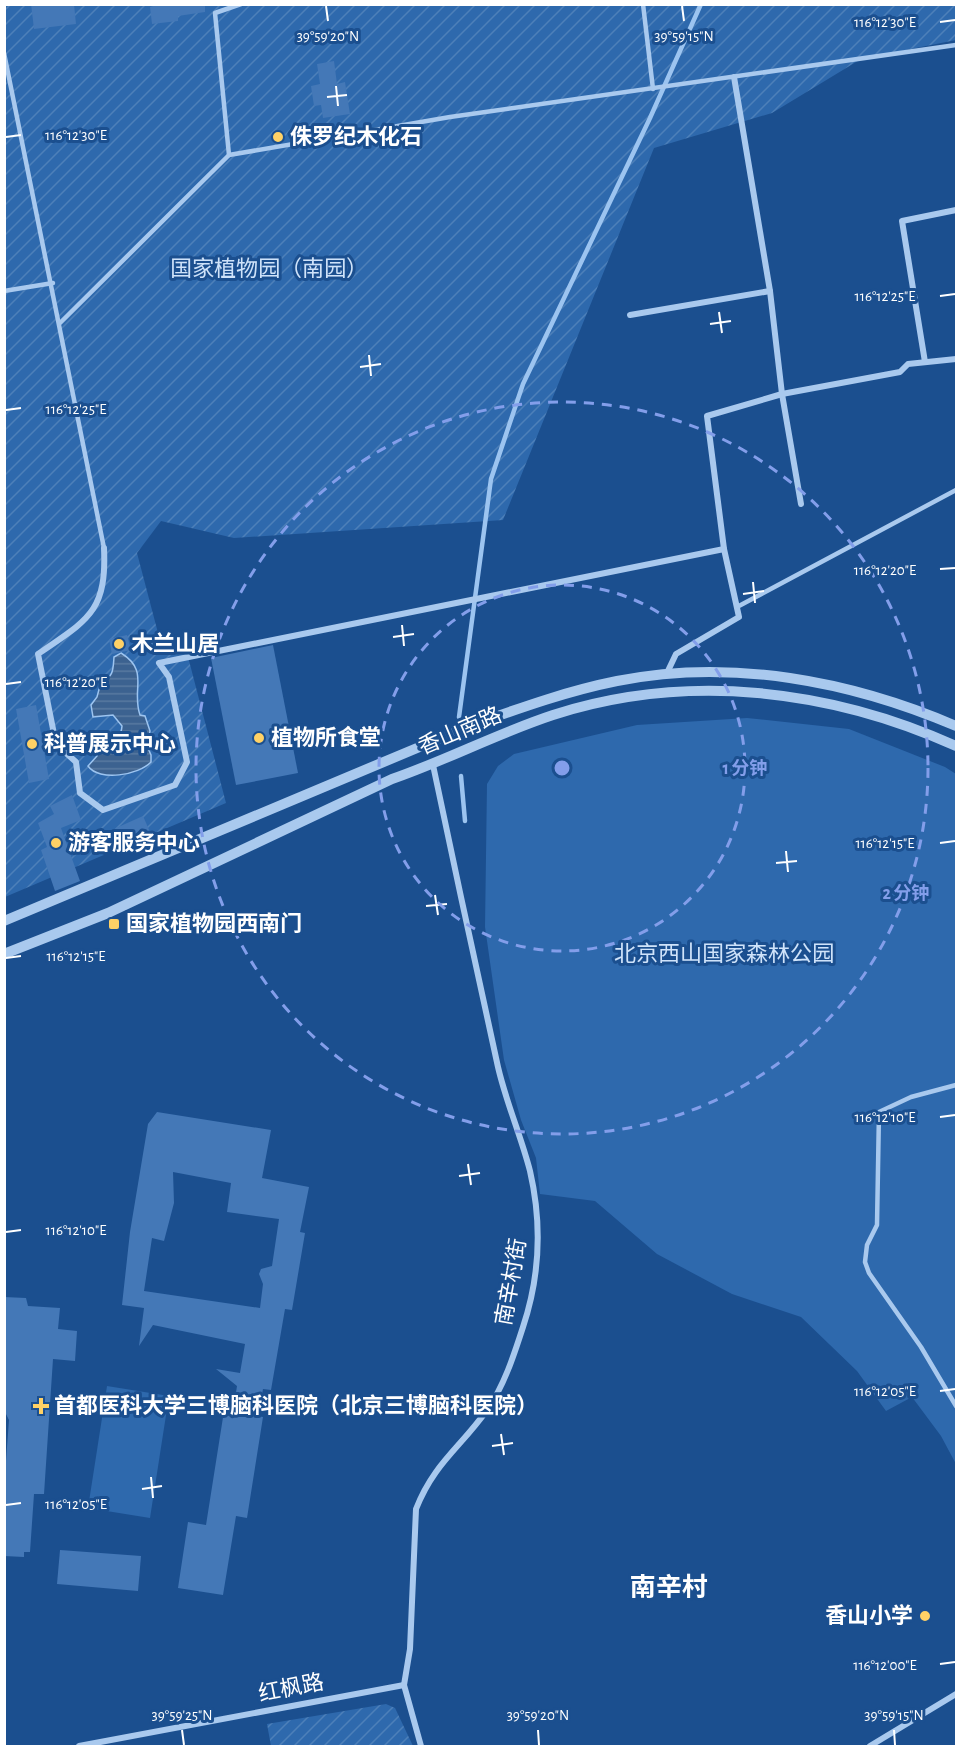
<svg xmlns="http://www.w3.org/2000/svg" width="961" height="1751" font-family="'Alegreya Sans','Noto Sans SC',sans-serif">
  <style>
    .park { fill: #2e69ad }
    .garden { fill: url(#garden-furrows) }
    .water { fill: url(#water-rules); stroke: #9cc4f0; stroke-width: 1.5 }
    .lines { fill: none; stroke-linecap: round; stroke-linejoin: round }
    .stream { stroke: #9cc4f0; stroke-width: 4.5 }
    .building { fill: #4478b7; fill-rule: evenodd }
    .service { stroke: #a9c9ee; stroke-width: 4.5 }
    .minor { stroke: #a9c9ee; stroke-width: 6 }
    .tertiary { stroke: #a9c9ee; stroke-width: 10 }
    .ticks { fill: none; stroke: #fff; stroke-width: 2 }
    .ring { fill: none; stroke: #839eea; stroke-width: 3; stroke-dasharray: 10 8 }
    .poi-dot { fill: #ffd166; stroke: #1b4f8f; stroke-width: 2 }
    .labels { text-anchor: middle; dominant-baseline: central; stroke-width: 6; stroke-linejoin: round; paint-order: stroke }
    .poi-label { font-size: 22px; font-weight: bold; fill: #fff; stroke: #1b4f8f; text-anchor: start }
    .park-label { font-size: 22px; fill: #cfe3fa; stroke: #1b4f8f }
    .street-label { font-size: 22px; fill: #fff; stroke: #1b4f8f }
    .quarter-label { font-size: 26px; font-weight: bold; fill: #fff; stroke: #1b4f8f }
    .ticks-label { font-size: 15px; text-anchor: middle; fill: #fff; stroke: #1b4f8f; stroke-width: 6; stroke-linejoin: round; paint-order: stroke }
    .centre { fill: #839eea; stroke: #1b4f8f; stroke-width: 3 }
    .ring-label { font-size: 18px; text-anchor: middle; font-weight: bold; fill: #839eea; stroke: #1b4f8f; stroke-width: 6; stroke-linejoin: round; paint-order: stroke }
  </style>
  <defs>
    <pattern id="garden-furrows" width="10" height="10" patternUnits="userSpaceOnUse" patternTransform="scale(1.5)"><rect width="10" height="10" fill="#2e69ad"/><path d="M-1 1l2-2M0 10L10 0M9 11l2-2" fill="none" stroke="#4d80b9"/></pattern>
    <pattern id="water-rules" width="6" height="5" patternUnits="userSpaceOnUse" patternTransform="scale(1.5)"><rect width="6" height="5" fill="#3c6290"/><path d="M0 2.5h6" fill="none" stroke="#597aa1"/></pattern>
  </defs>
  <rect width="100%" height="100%" fill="#1b4f8f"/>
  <g class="park">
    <polygon points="747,718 849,729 945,767 956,774 956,1464 941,1436 912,1397 886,1411 857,1371 801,1317 732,1294 657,1254 595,1201 540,1194 536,1158 521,1120 504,1060 485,927 487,784 498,766 514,754 637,725"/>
    <polygon points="107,1386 169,1396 150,1518 88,1508"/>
  </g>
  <g class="garden">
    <polygon points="5,5 956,5 956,40 861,59 772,113 654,148 503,520 234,538 161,521 137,553 163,652 186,649 226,803 5,897"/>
    <polygon points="386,1704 395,1708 413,1746 271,1746 267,1724"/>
  </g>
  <path class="water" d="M121,653c29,18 10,36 19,62l5,1 5,15 -3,15 4,9v7c-12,13 -52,20 -63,4l9,-10 1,-8c10,-8 23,-6 24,-22l-9,-11 -20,2 -2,-12 6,-8 4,-15c13,-5 12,-13 13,-25z"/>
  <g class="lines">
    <g class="stream">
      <polyline points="459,717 491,479 523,384 650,118 701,4"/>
      <polyline points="461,776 465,821"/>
    </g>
  </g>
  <g class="building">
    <polygon points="31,4 74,4 76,24 34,29"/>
    <polygon points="159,4 205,4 205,12 178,16 178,21 152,24 150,7"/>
    <polygon points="334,61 337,84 345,82 350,114 323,118 321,105 314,106 311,86 320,84 317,64"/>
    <polygon points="127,635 131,650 112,654 109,639"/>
    <polygon points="273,645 298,773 236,785 211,658"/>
    <polygon points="36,705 49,779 29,783 16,709"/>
    <polygon points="72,795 81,820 61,828 80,881 55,891 41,850 47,847 38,823 54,814 50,806"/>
    <polygon points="143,816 150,832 123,844 116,828"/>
    <path d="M157,1112l114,18 -9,48 47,9 -9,45 5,1 -13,77 -7,-1 -14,81 -8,-1 -5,27 5,1 -16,101 -11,-2 -13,79 -45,-7 10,-66 18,3 18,-114 9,1 4,-26 -21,-17 24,4 5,-29 -92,-19 -14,21 5,-38 -22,-3 8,-73 18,-108zM173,1172l58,11 -4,29 52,7 -7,47 -11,3 -2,5 4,10 -3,24 -116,-17 8,-53 12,3 10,-38z"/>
    <polygon points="4,1297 26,1298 28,1306 60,1308 58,1329 77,1331 75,1361 53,1359 44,1494 34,1494 30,1552 24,1552 24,1557 4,1556 4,1488 9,1420 4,1410"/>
    <polygon points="60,1550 141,1556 138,1591 57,1584"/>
  </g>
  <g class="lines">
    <g class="service">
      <polyline points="643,4 653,89"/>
      <polyline points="4,53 104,548"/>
      <polyline points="229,155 450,117 956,45"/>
      <polyline points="4,291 53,283"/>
      <polyline points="60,323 229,155 215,13 241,4"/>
      <polyline points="737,607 956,490"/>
      <polyline points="956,1085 911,1097 879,1112 877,1225 867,1245 865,1262 869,1273 921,1347 956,1406"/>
    </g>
    <g class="minor">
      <polyline points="734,77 770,291 782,394 801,504"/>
      <polyline points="630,315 770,291"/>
      <polyline points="925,362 902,221 956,210"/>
      <path d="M104,548c3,65 -17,72 -66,106l18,90 20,18 4,31 23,17 72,-25 12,-23 -18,-85 -10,-14 565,-114"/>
      <polyline points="666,675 676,654 739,617 724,549 707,416 782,394 900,372 908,364 956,359"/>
      <polyline points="79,1746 404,1685"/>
      <path d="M421,1746l-17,-61 6,-36 6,-140c18,-46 45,-62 71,-99 17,-24 27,-55 36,-83 17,-51 19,-104 7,-156 -9,-35 -24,-69 -32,-104 -22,-101 -44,-201 -65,-302"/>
      <polyline points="870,1746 956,1694"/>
    </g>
    <g class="tertiary">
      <path d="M4,921l468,-196c48,-17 95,-34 145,-44 114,-23 234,0 339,45"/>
      <path d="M4,954l104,-41 284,-134c55,-19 106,-46 161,-64 134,-43 277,-26 403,31"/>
    </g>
  </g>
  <path class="ticks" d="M326,6l2,15M682,6l2,15M940,22l15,-2M336,86l2,20M327,97l20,-2M6,137l15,-2M940,296l15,-2M719,312l3,21M710,324l21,-3M369,355l2,21M360,367l21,-3M6,410l15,-2M940,569l15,-1M753,582l2,21M743,594l21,-3M402,625l2,21M393,637l21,-3M6,684l15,-2M940,843l15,-2M786,851l2,21M776,863l21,-2M435,895l3,20M426,906l21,-2M6,958l15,-2M940,1117l15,-2M468,1164l3,21M459,1176l21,-3M6,1232l15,-2M940,1391l15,-2M501,1434l3,21M492,1446l21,-3M151,1477l2,21M142,1489l20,-3M6,1505l15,-2M940,1664l15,-2M182,1730l2,15M538,1730l1,15M894,1730l1,15"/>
  <g class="ring">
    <circle cx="562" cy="768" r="183"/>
    <circle cx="562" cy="768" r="366"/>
  </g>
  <g class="poi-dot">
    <circle cx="278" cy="137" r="6"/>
    <circle cx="119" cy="644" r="6"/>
    <circle cx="259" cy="738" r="6"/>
    <circle cx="32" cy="744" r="6"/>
    <circle cx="56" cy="843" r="6"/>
    <rect x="108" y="918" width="12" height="12" rx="3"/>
    <path d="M38 1397h6v6h6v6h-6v6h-6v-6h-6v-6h6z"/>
    <circle cx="925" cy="1616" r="6"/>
  </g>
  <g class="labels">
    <g class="poi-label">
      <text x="290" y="137">侏罗纪木化石</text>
      <text x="131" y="644">木兰山居</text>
      <text x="271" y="738">植物所食堂</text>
      <text x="44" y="744">科普展示中心</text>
      <text x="68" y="843">游客服务中心</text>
      <text x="126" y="924">国家植物园西南门</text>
      <text x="54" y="1406">首都医科大学三博脑科医院（北京三博脑科医院）</text>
      <text x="913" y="1616" text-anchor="end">香山小学</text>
    </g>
    <g class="park-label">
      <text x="269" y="269">国家植物园（南园）</text>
      <text x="724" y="954">北京西山国家森林公园</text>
    </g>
    <g class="street-label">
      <text transform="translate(460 731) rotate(-23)">香山南路</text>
      <text transform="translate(511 1282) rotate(-80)">南辛村街</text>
      <text transform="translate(291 1688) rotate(-11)">红枫路</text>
    </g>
    <g class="quarter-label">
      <text x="669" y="1588">南辛村</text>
    </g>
  </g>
  <g class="ticks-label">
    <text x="885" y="27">116°12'30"E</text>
    <text x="328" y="41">39°59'20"N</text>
    <text x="684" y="41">39°59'15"N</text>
    <text x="76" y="140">116°12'30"E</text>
    <text x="885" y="301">116°12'25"E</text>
    <text x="76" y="414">116°12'25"E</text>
    <text x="885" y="575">116°12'20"E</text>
    <text x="76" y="687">116°12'20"E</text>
    <text x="885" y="848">116°12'15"E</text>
    <text x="76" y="961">116°12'15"E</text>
    <text x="885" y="1122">116°12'10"E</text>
    <text x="76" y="1235">116°12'10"E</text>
    <text x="885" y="1396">116°12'05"E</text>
    <text x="76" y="1509">116°12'05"E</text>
    <text x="885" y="1670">116°12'00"E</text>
    <text x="182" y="1720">39°59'25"N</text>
    <text x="538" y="1720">39°59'20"N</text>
    <text x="894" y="1720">39°59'15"N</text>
  </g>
  <circle cx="562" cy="768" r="9" class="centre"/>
  <g class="ring-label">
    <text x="745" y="774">1 分钟</text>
    <text x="906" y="899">2 分钟</text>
  </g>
  <rect width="961" height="1751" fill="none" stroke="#ffffff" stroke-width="12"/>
</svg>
